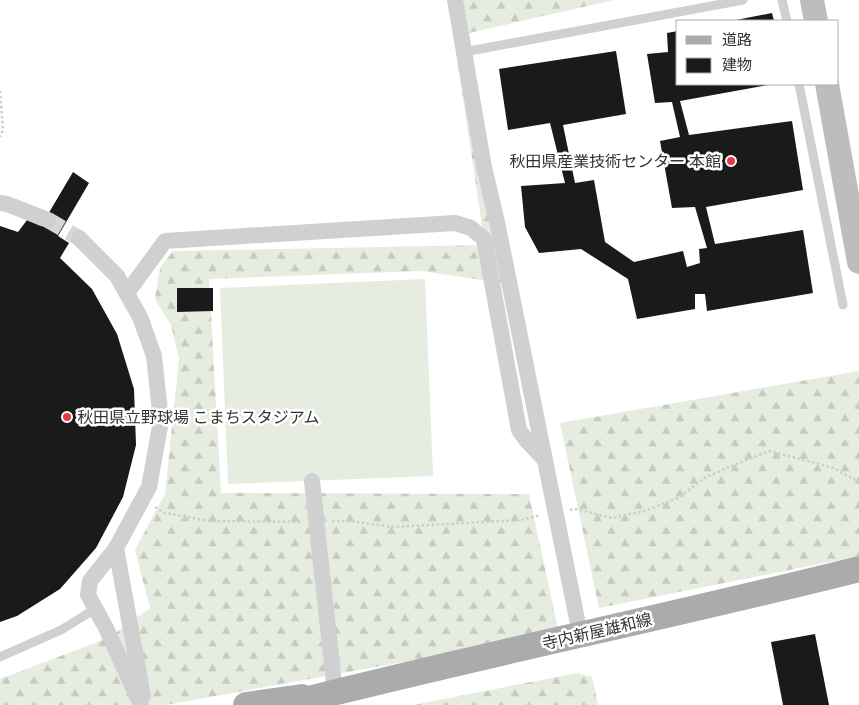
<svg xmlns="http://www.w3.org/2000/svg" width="859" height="705" font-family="Ubuntu,'Noto Sans JP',sans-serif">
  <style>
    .grass { fill: #e6ecdf }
    .forest { fill: url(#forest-firs) }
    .building { fill: #1a1a1a }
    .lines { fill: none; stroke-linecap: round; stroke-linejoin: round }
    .street-tunnel { stroke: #d6d6d6; stroke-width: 16; stroke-dasharray: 16 8; stroke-linecap: butt }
    .path { stroke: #cdcdcd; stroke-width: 2.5; stroke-dasharray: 2.5 2.5; stroke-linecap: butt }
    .lane { stroke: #d0d0d0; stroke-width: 9 }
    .street { stroke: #d0d0d0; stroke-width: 16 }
    .secondary { stroke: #bdbdbd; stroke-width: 24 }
    .primary { stroke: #ababab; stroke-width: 26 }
    .poi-dot { fill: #e63946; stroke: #fff; stroke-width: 2 }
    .labels { text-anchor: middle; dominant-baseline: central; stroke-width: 5; stroke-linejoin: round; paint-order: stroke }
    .poi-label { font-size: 16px; fill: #333; stroke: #fff; text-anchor: end }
    .street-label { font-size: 16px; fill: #333; stroke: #fff }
  </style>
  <defs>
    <pattern id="forest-firs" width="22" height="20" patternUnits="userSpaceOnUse" patternTransform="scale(1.25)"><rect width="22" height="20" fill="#e6ecdf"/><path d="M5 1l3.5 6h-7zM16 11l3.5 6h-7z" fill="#c6cbc0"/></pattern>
  </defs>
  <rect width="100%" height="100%" fill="#fff"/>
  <polygon class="grass" points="425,279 433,476 228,484 220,288"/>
  <g class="forest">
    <polygon points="448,0 614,0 469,33 509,284 421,271 209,279 221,493 529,494 559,634 166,705 0,705 0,679 108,638 150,608 135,550 165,494 179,359 171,325 155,299 160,268 173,251 485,245"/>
    <polygon points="859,371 859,556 599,608 560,423"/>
    <polygon points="578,673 592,677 598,705 413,705"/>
  </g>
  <g class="building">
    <polygon points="772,13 774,21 736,21 736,20"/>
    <polygon points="678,31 678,84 773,84 680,101 689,135 792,121 803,190 706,207 715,244 803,230 813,293 707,311 705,294 695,294 695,309 637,319 628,279 581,249 539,253 525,227 521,186 565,183 550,123 508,130 499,69 616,51 626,114 563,125 575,183 594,180 605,242 634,262 683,251 687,267 700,263 699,249 707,248 695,207 672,208 660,141 680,137 672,102 655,103 647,54 668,52 667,33"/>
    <polygon points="73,172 89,183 58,236 69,243 60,258 92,289 117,334 134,389 136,445 123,497 96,548 60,589 17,616 0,622 0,226 18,232 27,220 41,226"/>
    <polygon points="177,288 213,288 213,311 177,312"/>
    <polygon points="815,634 829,705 783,705 771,642"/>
  </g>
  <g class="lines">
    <polyline class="street-tunnel" points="48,220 79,238"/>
    <g class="path">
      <polyline points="0,91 3,130 0,137"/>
      <polyline points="155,507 165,513 209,521 302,522"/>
      <polyline points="570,510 576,509 612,518 645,511 680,497 704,478 736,464 769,451 831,467 859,482"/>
      <polyline points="332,521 351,521 392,527 521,520 540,515"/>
    </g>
    <g class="lane">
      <polyline points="782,0 787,21"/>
      <polyline points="464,52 743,0"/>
      <polyline points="799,84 843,305"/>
      <polyline points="0,657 61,630 95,609"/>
    </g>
    <g class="street">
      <polyline points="455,0 484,167 497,222 580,634"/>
      <polyline points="0,203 7,204 48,220"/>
      <polyline points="79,238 117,276 140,317 154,356 161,421 149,487 116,548 90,581 88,595 106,628 141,705"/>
      <polyline points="127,293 165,241 455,223 471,228 484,239 519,430 527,441 545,460"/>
      <polyline points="312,481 335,692"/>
      <polyline points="116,548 143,696"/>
    </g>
    <g class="secondary">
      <polyline points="812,0 816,21"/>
      <polyline points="827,84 859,262"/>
    </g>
    <g class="primary">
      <polyline points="246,705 302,697"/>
      <path d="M285,705c190,-49 383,-88 574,-136"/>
    </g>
  </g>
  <g class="poi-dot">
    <circle cx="731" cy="161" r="5"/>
    <circle cx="67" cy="417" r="5"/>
  </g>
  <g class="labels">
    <g class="poi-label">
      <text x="721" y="161">秋田県産業技術センター 本館</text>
      <text x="77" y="417" text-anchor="start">秋田県立野球場 こまちスタジアム</text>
    </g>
    <g class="street-label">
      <text transform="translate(597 631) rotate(-13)">寺内新屋雄和線</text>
    </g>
  </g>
  <rect x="676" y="20" width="162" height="65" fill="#ffffff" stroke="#adadad"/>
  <rect x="686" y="36" width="25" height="8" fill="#ababab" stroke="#adadad"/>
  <text x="722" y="45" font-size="15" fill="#333333">道路</text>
  <rect x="686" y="58" width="25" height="15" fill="#1a1a1a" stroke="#adadad"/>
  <text x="722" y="70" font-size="15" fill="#333333">建物</text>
</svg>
